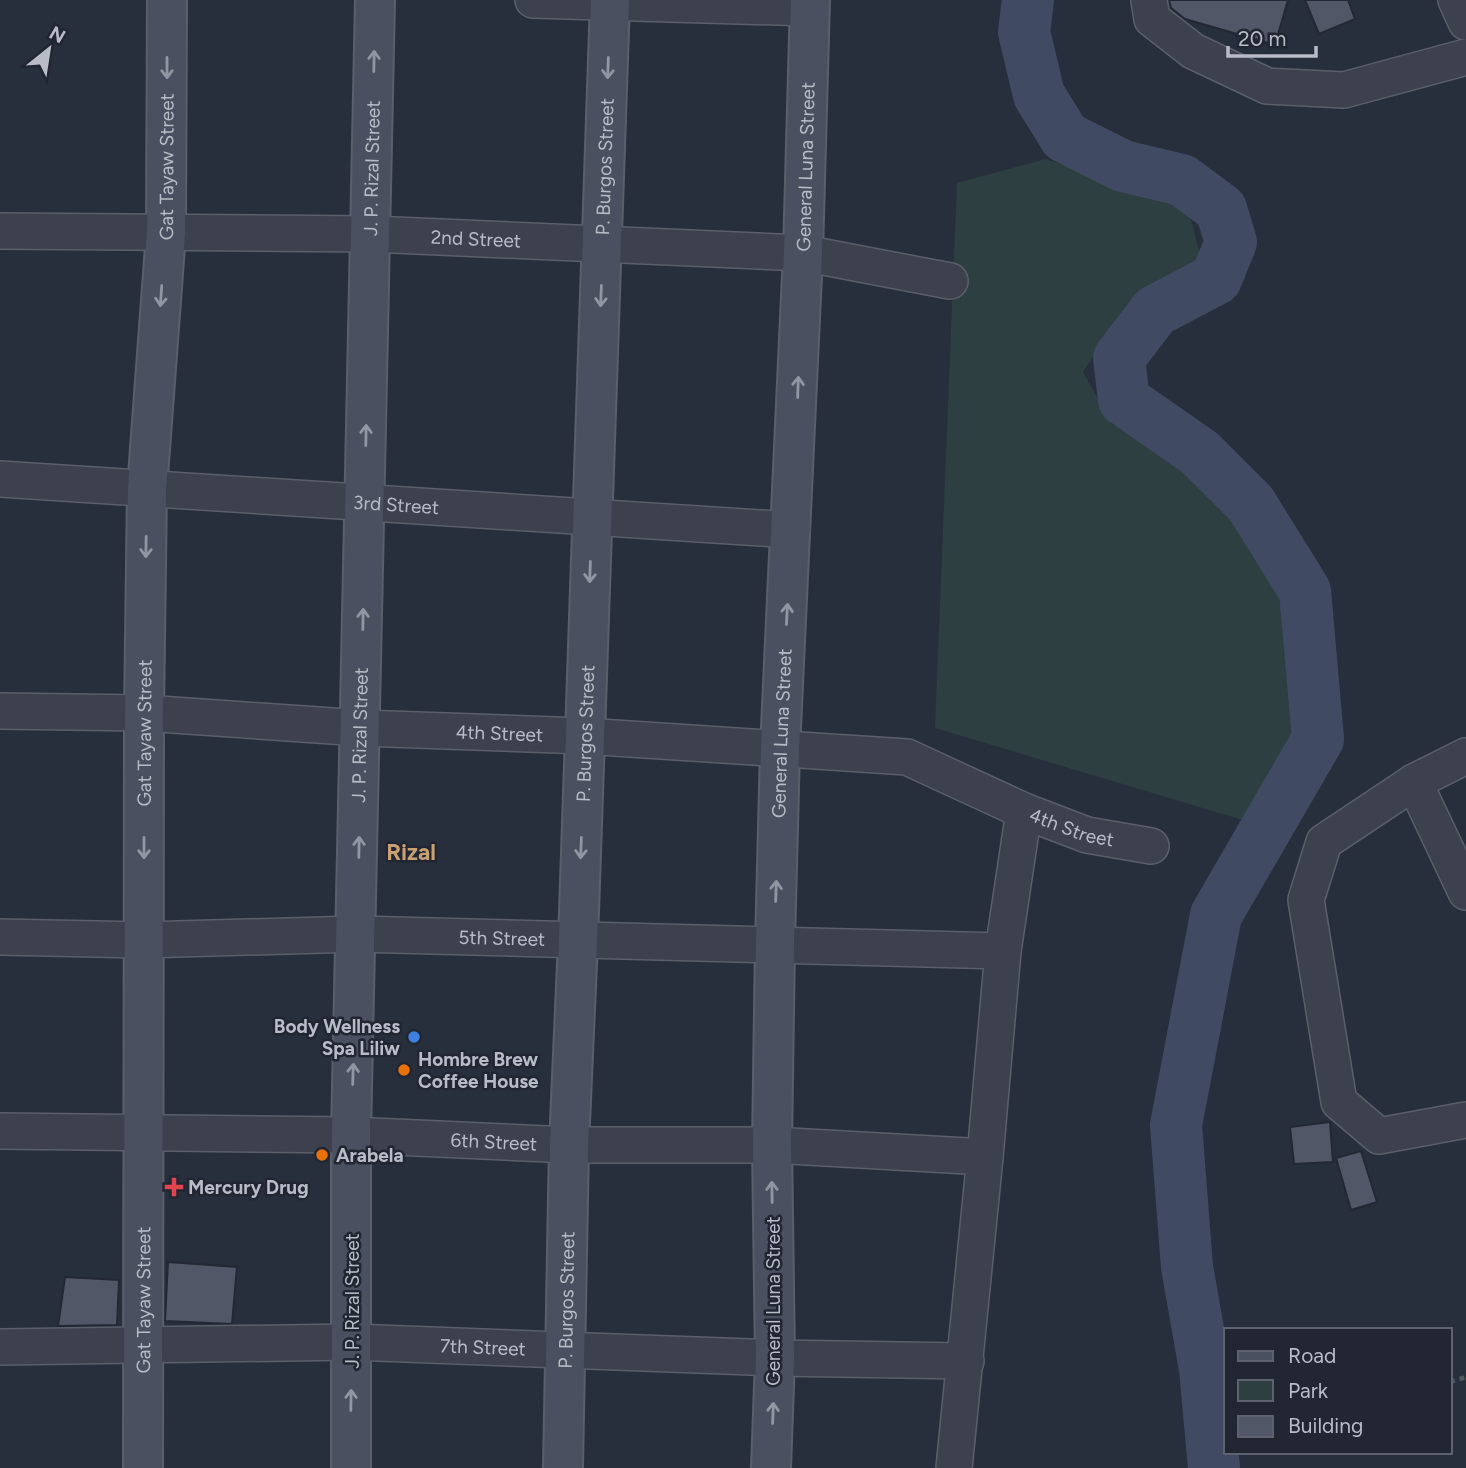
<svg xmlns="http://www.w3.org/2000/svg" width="1466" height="1468" font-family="Figtree,sans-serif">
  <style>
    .green { fill: #2e3f41 }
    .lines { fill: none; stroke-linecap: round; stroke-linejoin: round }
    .river { stroke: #404b63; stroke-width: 52 }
    .building { fill: #525767; stroke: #232834; stroke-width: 2 }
    .street-casing { stroke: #5a5f6a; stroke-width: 38 }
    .secondary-casing { stroke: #5a5f6a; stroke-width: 42 }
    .path { stroke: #4c5a5e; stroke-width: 4.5; stroke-dasharray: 5 5; stroke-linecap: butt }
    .street { stroke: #3c414d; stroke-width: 35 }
    .secondary { stroke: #4a505f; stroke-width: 38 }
    .oneway { stroke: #9296a3 }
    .shop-dot { fill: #3f7fe0; stroke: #212632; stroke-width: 2.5 }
    .food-dot { fill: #e8710a; stroke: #212632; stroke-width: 2.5 }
    .health-dot { fill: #e0444e; stroke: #212632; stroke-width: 2.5 }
    .labels { text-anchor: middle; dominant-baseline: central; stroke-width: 5; stroke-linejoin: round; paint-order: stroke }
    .street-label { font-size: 19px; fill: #b8bcc7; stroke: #212632 }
    .poi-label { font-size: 19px; font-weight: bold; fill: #b8bcc7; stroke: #212632; text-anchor: start }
    .quarter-label { font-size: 23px; font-weight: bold; fill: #c8a173; stroke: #212632 }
  </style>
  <rect width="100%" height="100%" fill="#282f3c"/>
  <polygon class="green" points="1046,159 1188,208 1204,269 1126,306 1083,372 1112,424 1188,463 1241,514 1284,598 1304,731 1246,821 935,728 957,183"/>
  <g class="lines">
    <polyline class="river" points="1028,0 1024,32 1039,95 1065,137 1123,166 1182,180 1221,209 1231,242 1216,279 1155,311 1119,358 1124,400 1200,453 1251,504 1305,591 1318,739 1216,915 1176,1125 1187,1267 1205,1369 1214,1468"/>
  </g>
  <g class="building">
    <polygon points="1169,0 1288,0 1275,45 1185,19 1171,8"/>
    <polygon points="1305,0 1348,0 1355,19 1319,34"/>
    <polygon points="1330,1122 1333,1162 1294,1164 1290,1127"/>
    <polygon points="1361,1151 1377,1202 1351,1210 1336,1158"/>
    <polygon points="168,1262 237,1267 232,1324 165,1321"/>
    <polygon points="65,1277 119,1280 117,1325 58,1326"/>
  </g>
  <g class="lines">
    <g class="street-casing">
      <g id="street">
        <polyline points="533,0 810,8"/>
        <polyline points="1149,0 1152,19 1193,51 1267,86 1344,90 1466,57"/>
        <polyline points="1456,0 1466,22"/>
        <path id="s1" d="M0,231l371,3 432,19 147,28"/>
        <path id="s2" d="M0,479l792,51"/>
        <path id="s3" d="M0,711l144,2 217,15 223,8 323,21 117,54 63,24 64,11"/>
        <polyline points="1466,756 1414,782 1324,842 1306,900 1339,1102 1379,1136 1466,1120"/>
        <polyline points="1414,782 1466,892"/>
        <path id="s4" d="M0,937l143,3 214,-6 646,17"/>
        <path id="s5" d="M0,1131l351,4 218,10h203l213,12"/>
        <path id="s6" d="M0,1347l352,-5 423,16 191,3"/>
        <polyline points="954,1468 985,1157 1003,951 1024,811"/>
      </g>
    </g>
    <g class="secondary-casing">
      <g id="secondary">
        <path id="s7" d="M143,1468l1,-755 3,-224 19,-256 1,-233"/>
        <path id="s8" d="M351,1468v-333l24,-1135"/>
        <path id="s9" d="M563,1468l6,-323 9,-204 32,-941"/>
        <path id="s10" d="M771,1468l4,-110 -3,-213 3,-201 5,-195 23,-496 7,-253"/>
      </g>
    </g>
    <polyline class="path" points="1450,1382 1466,1377"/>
    <use href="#street" class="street"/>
    <use href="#secondary" class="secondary"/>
  </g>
  <defs><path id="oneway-shaft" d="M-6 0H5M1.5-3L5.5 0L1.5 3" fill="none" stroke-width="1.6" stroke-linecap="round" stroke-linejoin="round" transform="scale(1.75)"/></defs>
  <g class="oneway">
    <use href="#oneway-shaft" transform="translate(374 61) rotate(-89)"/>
    <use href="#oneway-shaft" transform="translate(167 68) rotate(90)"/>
    <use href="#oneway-shaft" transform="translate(608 68) rotate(92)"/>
    <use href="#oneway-shaft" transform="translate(161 296) rotate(94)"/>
    <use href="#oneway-shaft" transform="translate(601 296) rotate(92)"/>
    <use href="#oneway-shaft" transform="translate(798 387) rotate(-88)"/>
    <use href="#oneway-shaft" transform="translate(366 435) rotate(-89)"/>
    <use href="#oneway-shaft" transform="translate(146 547) rotate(91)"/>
    <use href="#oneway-shaft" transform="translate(590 572) rotate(92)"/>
    <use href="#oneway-shaft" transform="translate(787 614) rotate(-87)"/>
    <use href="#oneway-shaft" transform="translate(363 619) rotate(-89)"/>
    <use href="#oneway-shaft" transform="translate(359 847) rotate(-89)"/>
    <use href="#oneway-shaft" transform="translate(144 848) rotate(90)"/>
    <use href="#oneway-shaft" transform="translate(581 848) rotate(92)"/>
    <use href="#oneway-shaft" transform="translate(776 891) rotate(-88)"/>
    <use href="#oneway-shaft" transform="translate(353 1074) rotate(-88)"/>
    <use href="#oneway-shaft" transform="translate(772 1192) rotate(-91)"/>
    <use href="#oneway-shaft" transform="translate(351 1400) rotate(-89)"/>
    <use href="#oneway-shaft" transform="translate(773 1413) rotate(-88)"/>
  </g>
  <circle class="shop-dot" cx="414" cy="1037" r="7"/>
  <g class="food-dot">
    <circle cx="404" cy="1070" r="7"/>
    <circle cx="322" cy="1155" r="7"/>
  </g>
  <path class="health-dot" d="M170.5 1176.5h7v7h7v7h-7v7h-7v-7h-7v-7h7z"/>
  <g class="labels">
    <g class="street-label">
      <text stroke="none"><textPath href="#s7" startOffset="1302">Gat Tayaw Street</textPath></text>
      <text stroke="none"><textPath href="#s8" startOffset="1300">J. P. Rizal Street</textPath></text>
      <text stroke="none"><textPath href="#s9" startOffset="1302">P. Burgos Street</textPath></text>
      <text stroke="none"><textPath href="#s10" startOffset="1302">General Luna Street</textPath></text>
      <text stroke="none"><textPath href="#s1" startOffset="476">2nd Street</textPath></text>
      <text stroke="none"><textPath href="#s2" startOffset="397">3rd Street</textPath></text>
      <text stroke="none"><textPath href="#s3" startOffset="500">4th Street</textPath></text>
      <text stroke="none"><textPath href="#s7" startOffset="735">Gat Tayaw Street</textPath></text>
      <text stroke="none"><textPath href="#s8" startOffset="733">J. P. Rizal Street</textPath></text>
      <text stroke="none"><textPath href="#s9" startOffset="735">P. Burgos Street</textPath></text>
      <text stroke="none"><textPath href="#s10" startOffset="735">General Luna Street</textPath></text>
      <text stroke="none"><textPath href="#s3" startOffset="1088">4th Street</textPath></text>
      <text stroke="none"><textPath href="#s4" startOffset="502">5th Street</textPath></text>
      <text stroke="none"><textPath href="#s5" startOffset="494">6th Street</textPath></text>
      <text stroke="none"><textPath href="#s7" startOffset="168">Gat Tayaw Street</textPath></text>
      <text transform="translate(352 1301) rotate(-90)">J. P. Rizal Street</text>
      <text stroke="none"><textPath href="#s9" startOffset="168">P. Burgos Street</textPath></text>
      <text transform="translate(773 1301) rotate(-90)">General Luna Street</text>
      <text stroke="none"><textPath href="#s6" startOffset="483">7th Street</textPath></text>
    </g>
    <g class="poi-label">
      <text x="400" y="1026" text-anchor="end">Body Wellness<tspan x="400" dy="22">Spa Liliw</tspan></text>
      <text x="418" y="1059">Hombre Brew<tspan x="418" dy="22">Coffee House</tspan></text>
      <text x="336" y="1155">Arabela</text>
      <text x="188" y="1187">Mercury Drug</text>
    </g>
    <g class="quarter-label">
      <text x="411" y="852">Rizal</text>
    </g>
  </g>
  <rect x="1224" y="1328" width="228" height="126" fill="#212632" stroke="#5d626e" stroke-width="2"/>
  <rect x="1238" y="1351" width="35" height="10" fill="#4a505f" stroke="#5d626e" stroke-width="2"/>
  <text x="1288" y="1363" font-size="21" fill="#b8bcc7">Road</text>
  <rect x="1238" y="1380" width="35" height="21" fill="#2e3f41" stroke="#5d626e" stroke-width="2"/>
  <text x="1288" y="1398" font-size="21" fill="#b8bcc7">Park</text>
  <rect x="1238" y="1416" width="35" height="21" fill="#525767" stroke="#5d626e" stroke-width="2"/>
  <text x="1288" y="1433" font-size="21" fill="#b8bcc7">Building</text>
  <g transform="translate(49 49) rotate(30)" stroke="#212632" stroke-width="5" paint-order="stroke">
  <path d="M0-5L12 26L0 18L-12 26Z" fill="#b8bcc7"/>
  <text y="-10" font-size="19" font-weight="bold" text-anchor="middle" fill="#b8bcc7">N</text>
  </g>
  <path d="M1228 46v10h88v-10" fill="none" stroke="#b8bcc7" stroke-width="3.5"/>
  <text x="1238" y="46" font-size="21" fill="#b8bcc7" stroke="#212632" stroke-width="5" paint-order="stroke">20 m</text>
</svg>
